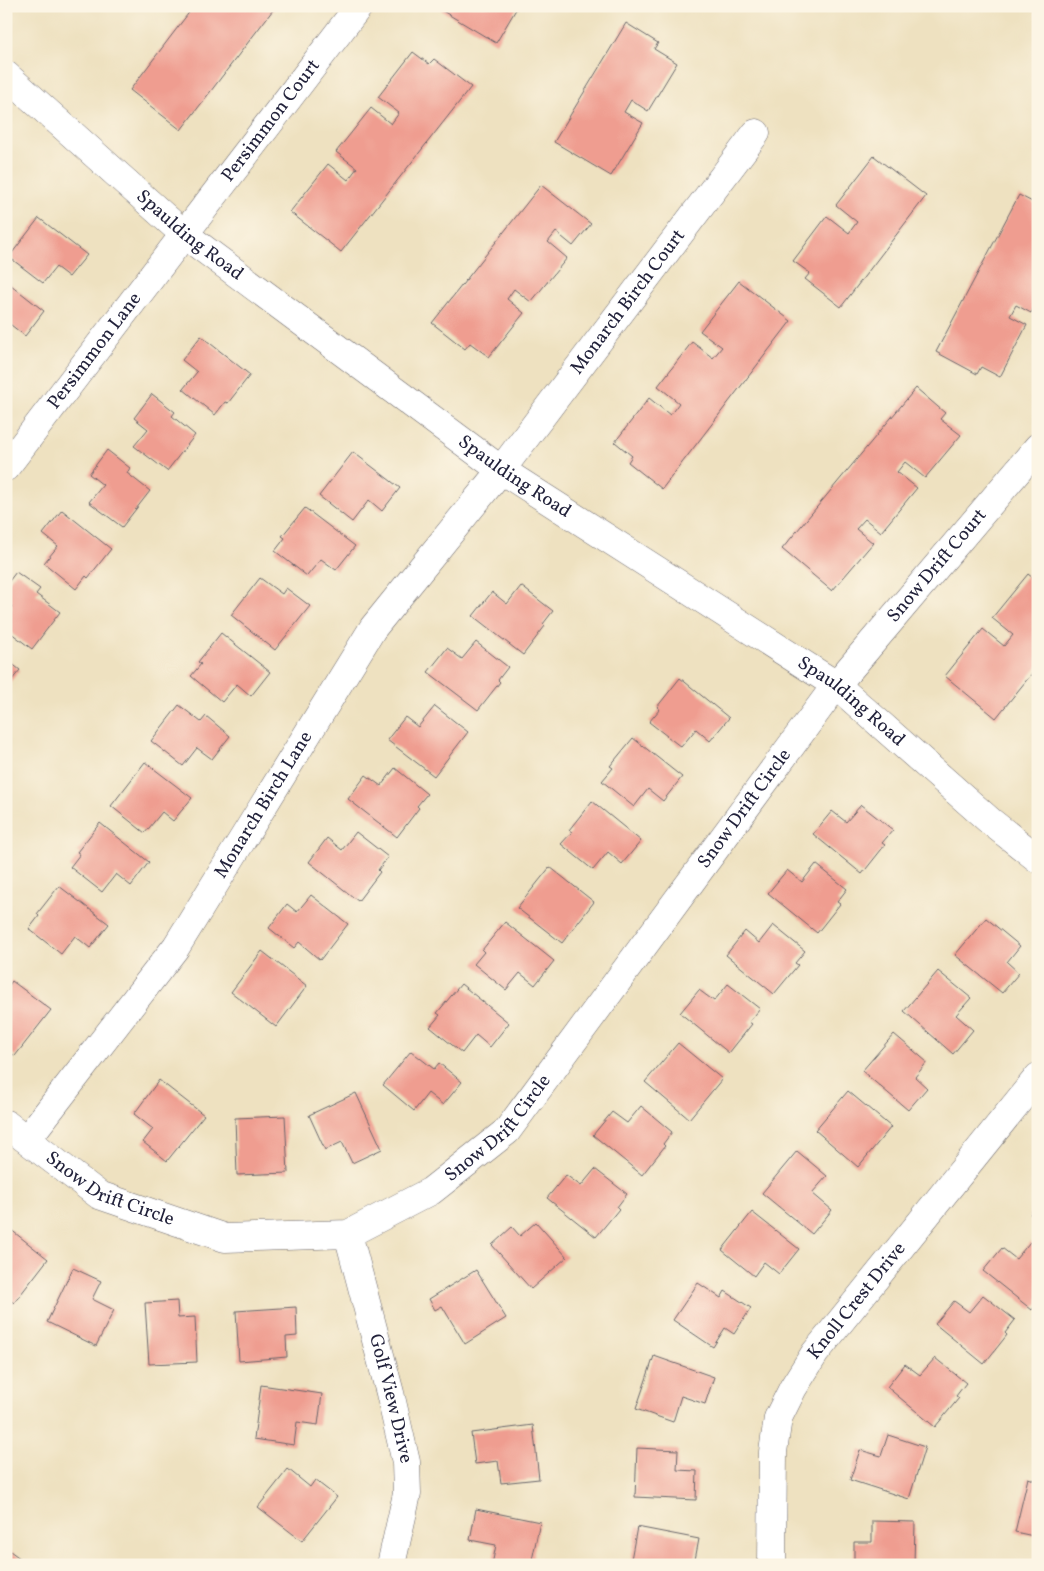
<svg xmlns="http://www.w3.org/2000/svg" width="1044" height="1571" font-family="Vollkorn,serif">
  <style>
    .building { fill: #ef9d90 }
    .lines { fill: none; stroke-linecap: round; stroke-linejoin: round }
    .street-casing { stroke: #69656a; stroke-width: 29 }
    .street { stroke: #fff; stroke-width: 28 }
    .labels { text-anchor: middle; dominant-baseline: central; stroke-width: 4; stroke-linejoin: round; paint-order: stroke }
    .street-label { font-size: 19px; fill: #22223b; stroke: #fcf5e5 }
  </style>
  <rect width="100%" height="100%" fill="#fcf5e5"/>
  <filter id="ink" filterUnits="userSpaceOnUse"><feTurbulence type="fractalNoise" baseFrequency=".02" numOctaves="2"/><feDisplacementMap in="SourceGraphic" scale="10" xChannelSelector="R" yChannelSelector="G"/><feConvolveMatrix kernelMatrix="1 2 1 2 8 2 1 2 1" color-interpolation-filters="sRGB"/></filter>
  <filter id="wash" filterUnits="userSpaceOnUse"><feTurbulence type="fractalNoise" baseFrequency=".0096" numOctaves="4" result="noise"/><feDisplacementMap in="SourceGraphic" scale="20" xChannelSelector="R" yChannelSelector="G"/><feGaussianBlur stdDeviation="1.12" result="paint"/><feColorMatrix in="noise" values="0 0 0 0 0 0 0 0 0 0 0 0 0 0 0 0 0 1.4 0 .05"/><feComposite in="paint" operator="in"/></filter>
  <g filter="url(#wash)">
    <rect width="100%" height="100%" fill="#eee1c0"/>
    <g id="blocks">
      <g class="building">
        <polygon points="194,6 276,6 181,130 130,90"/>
        <polygon points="444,6 518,6 496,43 441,10"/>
        <polygon points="626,23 658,43 654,49 677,63 648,111 631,100 624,112 643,123 611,176 554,142"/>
        <polygon points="413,52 429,64 434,59 471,87 341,252 290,212 328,164 348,180 357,168 336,152 371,108 391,124 399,113 378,97"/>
        <polygon points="874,156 926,196 841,307 805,279 810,273 793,261 827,216 849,233 857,222 836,205"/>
        <polygon points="541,185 591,224 573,246 556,232 548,242 567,258 531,302 514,289 507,299 524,313 489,357 470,343 465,349 432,323"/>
        <polygon points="1019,195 1038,205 1038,243 1034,251 1038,253 1038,301 1031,313 1016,305 1010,316 1027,325 1000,377 981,367 977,374 936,352"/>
        <polygon points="39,218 87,255 69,277 56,267 43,283 9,257"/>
        <polygon points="6,281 44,311 25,336 6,321"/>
        <polygon points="739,281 791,321 662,489 628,462 632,456 615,442 649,398 670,415 679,403 658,386 692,342 713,358 722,347 700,331"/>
        <polygon points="201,336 250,375 228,403 225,402 215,415 183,389 197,372 182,360"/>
        <polygon points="916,388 945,413 940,419 961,435 925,478 905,462 897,472 917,488 881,532 865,519 856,529 873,543 832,591 782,549"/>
        <polygon points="152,394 175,412 172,416 195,435 167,471 134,446 148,429 134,418"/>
        <polygon points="107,450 130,468 127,473 150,491 122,527 89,502 103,485 89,474"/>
        <polygon points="353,452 400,488 382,511 369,500 352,522 319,496"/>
        <polygon points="305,508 355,546 336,570 321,559 307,576 275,551 285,538 282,536"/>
        <polygon points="62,510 111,549 88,578 86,576 76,589 44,563 58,546 43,534"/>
        <polygon points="16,572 40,589 36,594 60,612 32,649 6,629 6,613 12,606 6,602 6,585"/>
        <polygon points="1028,574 1038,582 1038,666 996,718 945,676 983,629 1004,646 1013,635 992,618"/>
        <polygon points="260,578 282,594 286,588 310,606 275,650 231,615"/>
        <polygon points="521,586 553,611 543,624 545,626 523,655 473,616 492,592 507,604"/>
        <polygon points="221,633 270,672 251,696 237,684 222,702 191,676 201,664 198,662"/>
        <polygon points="476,642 508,667 498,680 500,682 478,710 428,672 447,648 462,659"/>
        <polygon points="6,659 20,670 6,687"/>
        <polygon points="680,678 729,718 710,741 696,729 681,747 649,722 660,709 657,707"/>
        <polygon points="179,705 201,722 206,716 230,736 212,759 197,748 183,766 151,741"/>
        <polygon points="435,706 468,732 434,776 387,740 405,717 418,727"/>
        <polygon points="633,738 682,777 663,801 648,789 634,807 602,781 613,768 610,766"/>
        <polygon points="145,762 192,798 173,821 162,812 145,833 111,806"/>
        <polygon points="395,768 427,794 417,806 419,808 397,837 348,799 366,775 381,786"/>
        <polygon points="592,801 641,841 622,864 608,852 593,870 561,844 572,832 569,830"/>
        <polygon points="861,805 893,830 882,843 885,845 862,874 813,834 832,811 846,822"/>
        <polygon points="100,823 149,862 131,886 116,874 102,892 70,867 80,854 77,852"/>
        <polygon points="356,832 388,857 378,870 380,872 358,901 309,862 327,838 342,850"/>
        <polygon points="816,864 847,889 837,902 840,904 817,933 768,893 787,870 802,882"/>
        <polygon points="550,867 594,902 562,943 517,908"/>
        <polygon points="59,886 109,924 90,948 75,936 61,954 29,929 39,916 37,914"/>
        <polygon points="311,895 348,924 320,960 299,942 294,948 269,928 287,904 297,912"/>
        <polygon points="986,918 1020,946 1007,962 1019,973 1002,993 955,955"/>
        <polygon points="505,922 554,961 535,985 520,973 506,990 474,964 484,952 482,950"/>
        <polygon points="773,925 805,951 795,963 798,965 774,994 726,955 745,931 759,943"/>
        <polygon points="262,951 307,986 276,1027 231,992"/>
        <polygon points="938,971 971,998 956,1015 973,1030 953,1054 904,1011"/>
        <polygon points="12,981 51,1010 15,1056 6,1049 6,989"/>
        <polygon points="461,984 509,1023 490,1047 476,1035 462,1053 430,1027 440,1015 437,1013"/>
        <polygon points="728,984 760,1009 749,1022 752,1024 729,1053 680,1013 699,990 714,1001"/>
        <polygon points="894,1034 927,1062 915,1077 927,1088 908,1110 862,1071"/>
        <polygon points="678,1043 722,1079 689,1119 645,1082"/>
        <polygon points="411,1051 434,1069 439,1063 462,1082 443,1105 428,1093 414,1111 383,1085"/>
        <polygon points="159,1080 204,1115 167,1161 143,1142 153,1129 134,1114"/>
        <polygon points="848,1091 891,1127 858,1167 815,1130"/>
        <polygon points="356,1093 382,1149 352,1163 342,1142 325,1150 309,1115"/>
        <polygon points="641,1106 672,1132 663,1144 665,1146 642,1175 593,1135 612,1112 627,1123"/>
        <polygon points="285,1116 288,1173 237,1175 235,1118"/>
        <polygon points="797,1151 827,1176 812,1193 832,1210 812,1234 762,1193"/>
        <polygon points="595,1169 627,1194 617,1207 619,1209 596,1237 547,1198 566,1175 581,1186"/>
        <polygon points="1038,1205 1038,1220 1030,1214"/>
        <polygon points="752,1212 799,1249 779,1274 764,1262 754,1276 722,1250"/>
        <polygon points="536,1222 567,1257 531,1289 492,1245 512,1227 520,1236"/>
        <polygon points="10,1229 48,1259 14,1303 6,1297 6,1234"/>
        <polygon points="1030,1242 1038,1248 1038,1303 1032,1310 983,1271 1002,1248 1016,1259"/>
        <polygon points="73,1268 101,1281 92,1299 114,1310 96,1346 47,1322"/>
        <polygon points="476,1270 506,1318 465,1344 442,1306 435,1310 429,1299"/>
        <polygon points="698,1283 721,1298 725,1291 751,1308 734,1334 725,1328 713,1347 673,1320"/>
        <polygon points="983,1295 1015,1320 1005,1333 1007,1335 984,1364 935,1324 954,1301 969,1312"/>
        <polygon points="177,1301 178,1318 195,1317 197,1362 149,1364 145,1303"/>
        <polygon points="296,1307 297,1336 286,1337 287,1357 239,1361 236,1311"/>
        <polygon points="654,1356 714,1377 705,1404 681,1396 673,1422 636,1409"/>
        <polygon points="935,1358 966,1383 956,1396 959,1398 935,1427 887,1387 905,1364 920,1375"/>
        <polygon points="261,1385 322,1394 318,1425 297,1422 294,1445 254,1439"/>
        <polygon points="533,1425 539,1479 501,1483 498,1461 475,1464 471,1433"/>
        <polygon points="888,1435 925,1447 909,1499 850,1480 860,1450 881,1456"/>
        <polygon points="637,1448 678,1450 677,1470 697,1471 696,1500 635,1497"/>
        <polygon points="288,1469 310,1487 315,1480 337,1497 302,1541 258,1507"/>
        <polygon points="1028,1478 1038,1481 1038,1537 1015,1532"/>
        <polygon points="476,1509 540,1522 531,1565 492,1565 496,1545 470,1540"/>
        <polygon points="872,1521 915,1522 914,1565 854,1565 854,1542 872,1542"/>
        <polygon points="637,1527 699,1539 694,1565 630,1565"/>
        <polygon points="6,1548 21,1559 17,1565 6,1565"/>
      </g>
    </g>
  </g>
  <g filter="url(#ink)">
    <use href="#blocks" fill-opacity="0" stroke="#69656a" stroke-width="1"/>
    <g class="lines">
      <g class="street-casing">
        <g id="street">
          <path id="s1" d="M6,75l179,160 316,235 335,215 154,136 48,38"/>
          <path id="s2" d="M6,467l353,-461"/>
          <path id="s3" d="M6,1124l93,71 126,43 123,-4 83,-43 76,-60 329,-446 202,-238"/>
          <path id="s4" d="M27,1139l149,-192 197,-319 128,-158 255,-337"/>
          <path id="s5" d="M348,1234l42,159 16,69 1,32 -16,71"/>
          <path id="s6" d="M772,1565l1,-113 5,-34 15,-30 22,-35 223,-276"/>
        </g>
      </g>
      <use href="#street" class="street"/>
    </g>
  </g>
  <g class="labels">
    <g class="street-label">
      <text stroke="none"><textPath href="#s2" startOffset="436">Persimmon Court</textPath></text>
      <text stroke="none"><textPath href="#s1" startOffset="244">Spaulding Road</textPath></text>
      <text stroke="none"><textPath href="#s4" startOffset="1032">Monarch Birch Court</textPath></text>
      <text stroke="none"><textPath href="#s2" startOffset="146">Persimmon Lane</textPath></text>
      <text stroke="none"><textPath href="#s1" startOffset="649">Spaulding Road</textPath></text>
      <text stroke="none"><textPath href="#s3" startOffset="1274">Snow Drift Court</textPath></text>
      <text stroke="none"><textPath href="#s1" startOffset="1054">Spaulding Road</textPath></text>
      <text stroke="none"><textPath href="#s4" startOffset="410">Monarch Birch Lane</textPath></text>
      <text stroke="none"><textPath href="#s3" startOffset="964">Snow Drift Circle</textPath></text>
      <text stroke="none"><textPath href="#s3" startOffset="559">Snow Drift Circle</textPath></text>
      <text stroke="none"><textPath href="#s3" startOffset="124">Snow Drift Circle</textPath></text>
      <text stroke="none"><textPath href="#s6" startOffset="289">Knoll Crest Drive</textPath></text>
      <text stroke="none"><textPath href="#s5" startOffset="170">Golf View Drive</textPath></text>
    </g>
  </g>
  <rect width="1044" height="1571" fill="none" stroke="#fcf5e5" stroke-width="25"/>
</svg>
